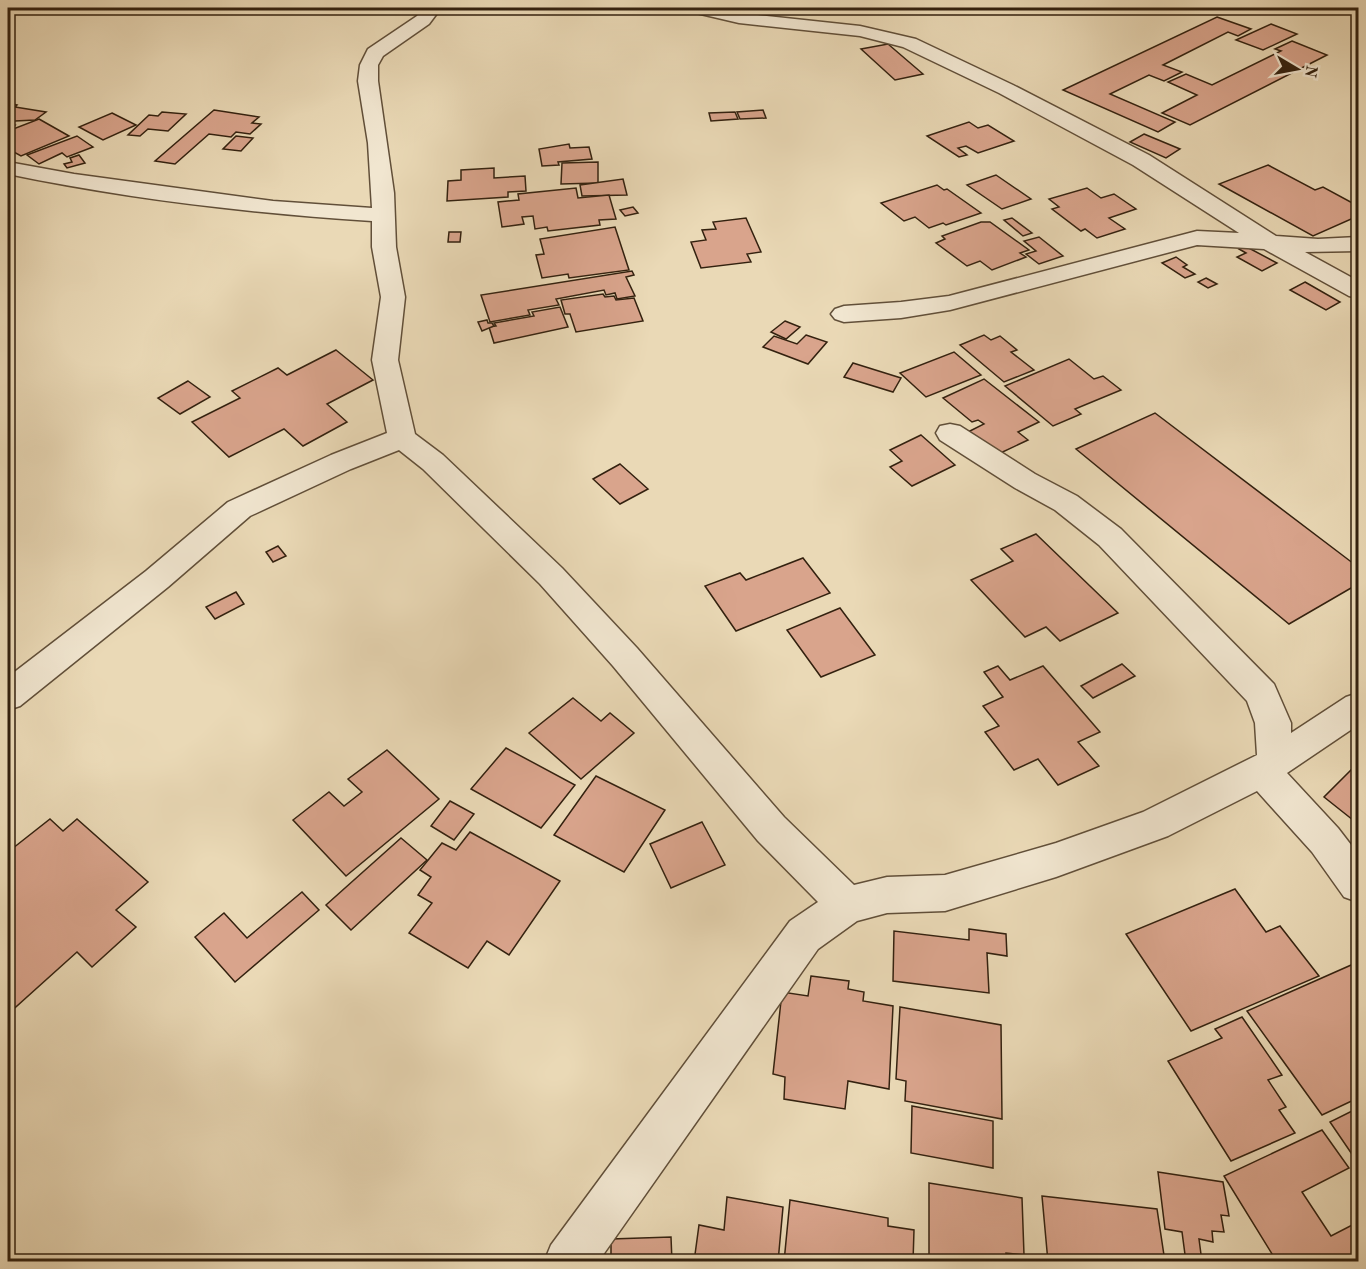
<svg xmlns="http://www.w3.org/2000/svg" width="1366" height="1269" font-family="'Old Standard TT',serif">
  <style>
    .building { fill: #d9a48c; stroke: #33210f; stroke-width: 1.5 }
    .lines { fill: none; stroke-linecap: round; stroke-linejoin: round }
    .minor-casing { stroke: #614f39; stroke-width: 3 }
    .minor { fill: #f1e6d0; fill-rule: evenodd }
  </style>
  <rect width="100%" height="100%" fill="#ead9b6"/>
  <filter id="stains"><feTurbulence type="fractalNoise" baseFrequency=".00333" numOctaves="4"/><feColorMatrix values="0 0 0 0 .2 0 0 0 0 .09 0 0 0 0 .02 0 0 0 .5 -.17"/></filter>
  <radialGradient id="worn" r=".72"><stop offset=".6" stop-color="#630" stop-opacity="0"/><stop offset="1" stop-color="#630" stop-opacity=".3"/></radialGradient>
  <g class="building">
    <polygon points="215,8 293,8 291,10"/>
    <polygon points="1217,17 1251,29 1238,36 1228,32 1163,65 1182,72 1164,81 1149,75 1110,94 1175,122 1158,132 1063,90"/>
    <polygon points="1271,24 1297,34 1263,50 1236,40"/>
    <polygon points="1292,41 1327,55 1190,125 1162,113 1197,95 1168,82 1186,74 1212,85 1281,51 1275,49"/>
    <polygon points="888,44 923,74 895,80 861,49"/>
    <polygon points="8,103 17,105 15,107 46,112 35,120 15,121 11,124 15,125 8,130"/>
    <polygon points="214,110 259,117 252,123 261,124 250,134 236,132 231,137 209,134 175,164 155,161"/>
    <polygon points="763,110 766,118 740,119 737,112"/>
    <polygon points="162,112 186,114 168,131 148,129 140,136 128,135 149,115 158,116"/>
    <polygon points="735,112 738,119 711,121 709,113"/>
    <polygon points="112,113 136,125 103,140 79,127"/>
    <polygon points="39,119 69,136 21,156 14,152 8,154 8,131"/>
    <polygon points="969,122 978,128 988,125 1014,141 978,153 966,146 958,148 967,155 959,157 927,136"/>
    <polygon points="1144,134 1180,149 1166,158 1130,142"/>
    <polygon points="77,136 93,147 67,157 62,153 39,164 27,155"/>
    <polygon points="236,136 253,138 241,151 223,149"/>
    <polygon points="569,144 570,148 589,147 592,159 558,162 559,165 542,166 539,149"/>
    <polygon points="79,155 85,163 67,168 64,164 72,162 70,158"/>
    <polygon points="598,162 598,183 561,184 562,163"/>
    <polygon points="1268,165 1315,190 1323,187 1358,206 1358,216 1313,236 1219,184"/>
    <polygon points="494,168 494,178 525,176 526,191 508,192 508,197 447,201 448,181 461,180 461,170"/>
    <polygon points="996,175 1031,199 1002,209 967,185"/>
    <polygon points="623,179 627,195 582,196 580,185"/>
    <polygon points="937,185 944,190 947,189 981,213 946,225 943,223 929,228 915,217 904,221 881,203"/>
    <polygon points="576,188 578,198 609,195 616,219 599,220 600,225 548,231 547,227 535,229 533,216 522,217 524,224 502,227 498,202 519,200 518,194"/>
    <polygon points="1087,188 1101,198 1114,194 1136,209 1109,218 1125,229 1097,238 1085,229 1081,231 1052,209 1059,207 1049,199"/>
    <polygon points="633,207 638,213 625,216 620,210"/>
    <polygon points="746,218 761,252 747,254 751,262 701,268 691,242 706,240 702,230 716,229 713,222"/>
    <polygon points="1012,218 1032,233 1023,236 1004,220"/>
    <polygon points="981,222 990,222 1029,250 1020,253 1026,257 992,270 980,261 967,266 936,243 945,239 942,236"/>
    <polygon points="615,227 629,270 569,278 568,274 542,278 536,255 544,254 540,239"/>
    <polygon points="449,232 461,232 460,242 448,242"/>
    <polygon points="1039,237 1063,256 1039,264 1026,254 1036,251 1024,241"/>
    <polygon points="1245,246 1277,263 1262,271 1237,257 1246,253 1239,249"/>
    <polygon points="1176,257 1187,265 1183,267 1195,274 1185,278 1162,263"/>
    <polygon points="632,271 634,275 626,277 635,296 617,299 615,293 606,295 604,290 556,299 559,305 528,310 530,315 490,322 481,295"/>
    <polygon points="1206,278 1217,284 1208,288 1198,282"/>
    <polygon points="1305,282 1340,302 1326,310 1290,290"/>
    <polygon points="603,294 605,297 614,296 616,300 634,298 643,321 576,332 570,314 565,314 561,300"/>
    <polygon points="560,307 568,327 494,343 489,327 496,326 494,323 534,316 532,312"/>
    <polygon points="487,320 488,323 492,323 494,326 482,331 478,322"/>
    <polygon points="785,321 800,327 786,339 771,332"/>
    <polygon points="806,335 827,342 808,364 763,347 774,336 797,344"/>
    <polygon points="984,335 991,340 1000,336 1017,350 1011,352 1034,370 1004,382 960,345"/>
    <polygon points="336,350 373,380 327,404 347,422 303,446 284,429 229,457 192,422 240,398 232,391 278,368 287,375"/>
    <polygon points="954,352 981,375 926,397 900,373"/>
    <polygon points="1069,359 1094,379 1103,376 1121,390 1075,409 1081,414 1053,426 1005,386"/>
    <polygon points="853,363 901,378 893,392 844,377"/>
    <polygon points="984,379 1039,422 1018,432 1028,440 994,456 966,433 984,424 978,420 972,422 943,398"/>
    <polygon points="188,381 210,397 180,414 158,398"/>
    <polygon points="1155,413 1358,567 1358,584 1289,624 1076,449"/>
    <polygon points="921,435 955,465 912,486 890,467 902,461 890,450"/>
    <polygon points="620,464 648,489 620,504 593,479"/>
    <polygon points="1036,534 1118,613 1060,641 1046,627 1025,637 971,580 1013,561 1001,549"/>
    <polygon points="278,546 286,556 273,562 266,552"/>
    <polygon points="803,558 830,593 736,631 705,586 740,573 746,580"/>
    <polygon points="236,592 244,604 215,619 206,607"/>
    <polygon points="840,608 875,655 821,677 787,630"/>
    <polygon points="1122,664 1135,676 1093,698 1081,686"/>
    <polygon points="998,666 1010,680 1043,666 1100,732 1078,742 1099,766 1058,785 1038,759 1014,770 985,732 999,726 983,706 1003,697 984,672"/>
    <polygon points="573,698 601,721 610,713 634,733 581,779 529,733"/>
    <polygon points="506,748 575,785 541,828 471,789"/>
    <polygon points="387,750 439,799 346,876 293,820 329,792 344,806 362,792 348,779"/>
    <polygon points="1358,763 1358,824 1324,797"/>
    <polygon points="596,776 665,810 624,872 554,835"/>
    <polygon points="450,801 474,814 454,840 431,826"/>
    <polygon points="50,819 63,831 77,819 148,882 116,910 136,927 92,967 77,952 8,1014 8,852"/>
    <polygon points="702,822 725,865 671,888 650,844"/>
    <polygon points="470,832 560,881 509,955 487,941 468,968 409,933 432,903 418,895 431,877 420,870 442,843 456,850"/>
    <polygon points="401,838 427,860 351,930 326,905"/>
    <polygon points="1235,889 1266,932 1280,926 1319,976 1191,1031 1126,934"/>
    <polygon points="302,892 319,910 235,982 195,937 224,913 247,938"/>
    <polygon points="969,929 1006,934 1007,956 987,953 989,993 893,981 894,931 969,940"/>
    <polygon points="1358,962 1358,1098 1322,1115 1247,1011"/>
    <polygon points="811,976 849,981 848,989 864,992 863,1001 893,1006 889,1089 848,1081 845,1109 784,1099 785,1077 773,1074 782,992 808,996"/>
    <polygon points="900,1007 1001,1025 1002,1119 905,1101 906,1081 896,1079"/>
    <polygon points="1242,1017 1282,1075 1268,1080 1286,1107 1279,1110 1295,1133 1231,1161 1168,1061 1222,1038 1215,1029"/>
    <polygon points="912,1106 993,1121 993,1168 911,1153"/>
    <polygon points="1358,1108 1358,1163 1330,1122"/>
    <polygon points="1322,1130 1349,1168 1302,1192 1331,1236 1358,1222 1358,1262 1277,1262 1224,1176"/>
    <polygon points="1158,1172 1223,1182 1229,1216 1221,1215 1224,1232 1212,1231 1213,1242 1199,1239 1202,1262 1186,1262 1182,1232 1165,1229"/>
    <polygon points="929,1183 1022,1198 1024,1255 1006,1253 1006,1262 929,1260"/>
    <polygon points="1042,1196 1157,1209 1165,1262 1048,1262"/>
    <polygon points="727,1197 783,1207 778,1262 694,1262 699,1225 724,1230"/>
    <polygon points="790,1200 888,1218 888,1226 914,1230 913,1262 784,1262"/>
    <polygon points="671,1237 672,1262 611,1262 611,1239"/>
  </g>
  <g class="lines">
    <g class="minor-casing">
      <g id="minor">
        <path d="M423,8h18l-12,16 -46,32 -5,9v16l16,112 2,54 9,50 -7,63 17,74 28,21 119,113 75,80 147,169 70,68 33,-8 58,-2 111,-32 87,-31 114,-57 -2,-32 -8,-22 -148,-156 -44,-35 -40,-22 -75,-48 -4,-7 4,-7 10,-2 10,2 75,48 42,22 44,33 153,155 17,39v10l55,-36 12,-4v32l-71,48 51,55 20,26v48l-14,-5 -32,-45 -55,-61 -89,45 -112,41 -111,34 -58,2 -30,8 -39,28 -220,313h-54l7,-17 239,-324 28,-19 -60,-61 -145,-175 -73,-82 -117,-115 -24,-19 -48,19 -101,47 -82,71 -148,119 -12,4v-33l138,-106 82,-69 103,-47 56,-22 -15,-73 9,-63 -9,-50v-26c-122,-8 -244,-22 -364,-47v-12l66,12 199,27 99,7 -4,-65 -10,-62 2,-16 8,-16 49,-33z"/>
        <polygon points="689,8 718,8 739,13 860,26 916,39 1013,85 1149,155 1276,236 1318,239 1358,237 1358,251 1305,252 1358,281 1358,298 1349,296 1264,249 1197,245 950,310 901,318 844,322 835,319 831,314 835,309 844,306 901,302 949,296 1197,231 1239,233 1133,165 999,93 903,47 860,36 739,23 692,12"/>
      </g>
    </g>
    <use href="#minor" class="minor"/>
  </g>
  <rect width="1366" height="1269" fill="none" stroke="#ead9b6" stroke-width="30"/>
  <rect x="9" y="9" width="1348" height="1251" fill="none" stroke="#33210f" stroke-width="3"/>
  <rect x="15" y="15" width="1336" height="1239" fill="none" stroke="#33210f" stroke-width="1.5"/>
  <g transform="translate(1297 69) rotate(100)" stroke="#f1e6d0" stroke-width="4.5" paint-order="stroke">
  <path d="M0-4.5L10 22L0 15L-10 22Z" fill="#33210f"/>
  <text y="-9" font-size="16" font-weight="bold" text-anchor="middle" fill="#33210f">N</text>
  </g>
  <rect width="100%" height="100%" filter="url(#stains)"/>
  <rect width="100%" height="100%" fill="url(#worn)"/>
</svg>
